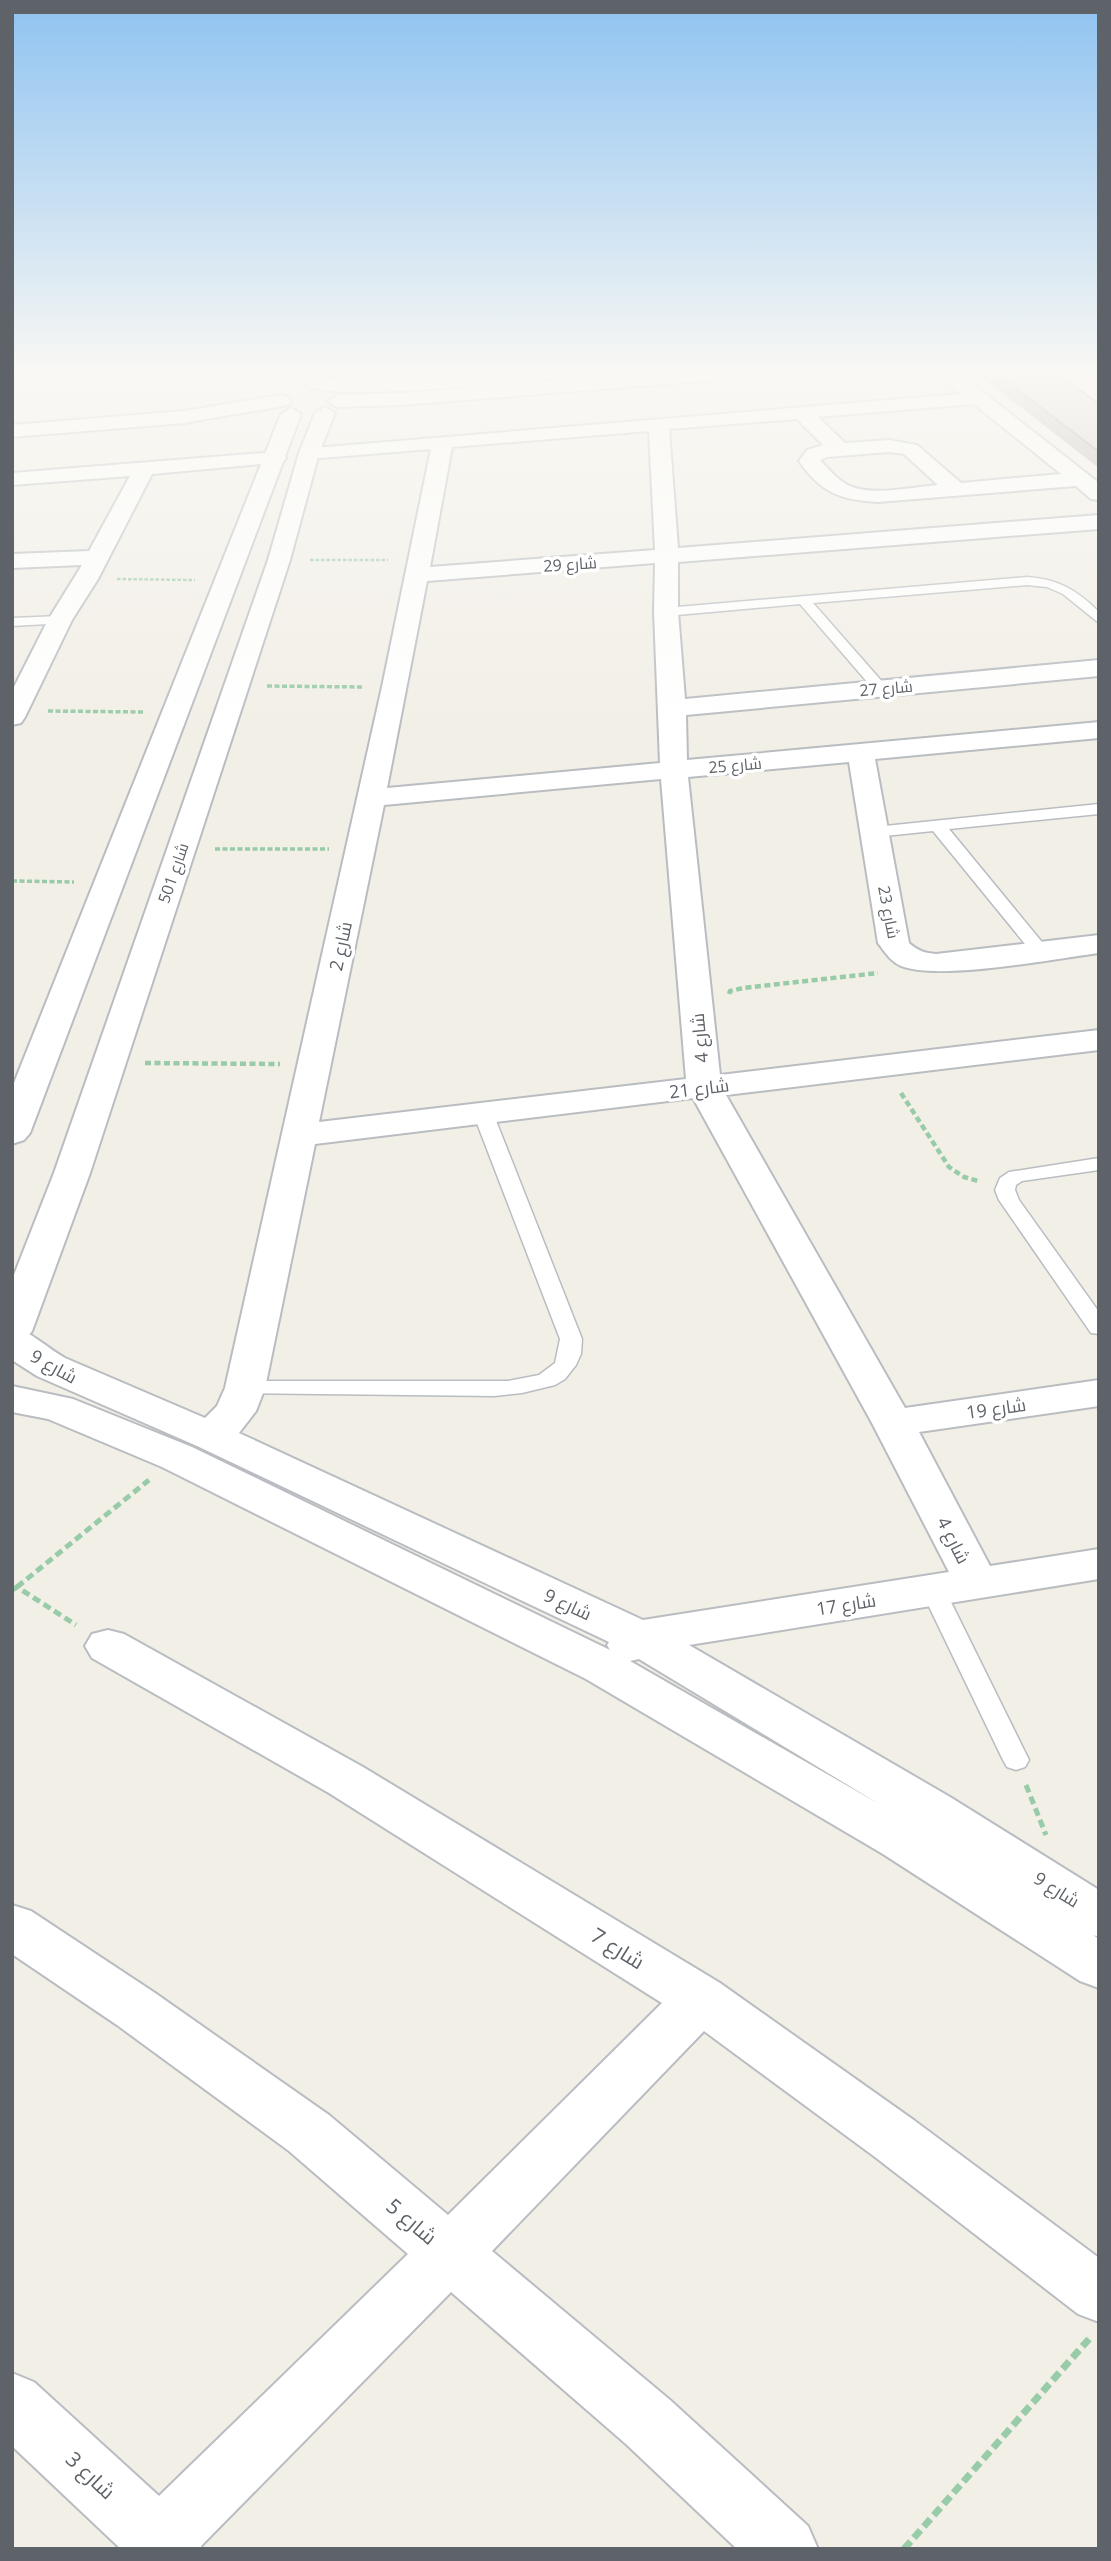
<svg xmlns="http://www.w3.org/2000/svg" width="1111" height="2561" font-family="'Open Sans',Cairo,sans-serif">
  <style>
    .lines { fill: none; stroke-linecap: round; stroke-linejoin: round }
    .service-casing { stroke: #b9bdc1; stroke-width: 3 }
    .minor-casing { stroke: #b9bdc1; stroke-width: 4 }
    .tertiary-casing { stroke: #b9bdc1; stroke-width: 4 }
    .path-far4 { stroke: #98cba7; stroke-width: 2.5; stroke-dasharray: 3.5 2; stroke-linecap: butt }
    .path-far3 { stroke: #98cba7; stroke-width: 3.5; stroke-dasharray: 5 2.5; stroke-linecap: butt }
    .path-far2 { stroke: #98cba7; stroke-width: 4.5; stroke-dasharray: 6 3.5; stroke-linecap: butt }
    .path-far1 { stroke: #98cba7; stroke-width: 5; stroke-dasharray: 8 4.5; stroke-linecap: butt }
    .path { stroke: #98cba7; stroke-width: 7; stroke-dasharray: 10 5; stroke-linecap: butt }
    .service { fill: #fff; fill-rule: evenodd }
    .minor { fill: #fff; fill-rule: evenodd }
    .tertiary { fill: #fff; fill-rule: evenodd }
    .wall { fill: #b0aea9 }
    .building { fill: #cdcac4; stroke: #908d89; stroke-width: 2 }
    .labels { text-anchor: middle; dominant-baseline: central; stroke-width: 7; stroke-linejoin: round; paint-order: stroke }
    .far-street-label { font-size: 16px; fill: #5e6369; stroke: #fff }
    .street-label { font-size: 18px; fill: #5e6369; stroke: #fff }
    .near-street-label { font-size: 21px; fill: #5e6369; stroke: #fff }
  </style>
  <rect width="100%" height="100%" fill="#f2efe7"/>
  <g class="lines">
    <g class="service-casing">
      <g id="service">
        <path d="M1027,577c31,2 50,13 72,35v11l-36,-29 -16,-7 -20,-2 -214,18 72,82v6h-10l-75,-87 -134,12 -7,-4 7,-4z"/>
        <polygon points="60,616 67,620 65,623 12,626 12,618"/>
        <polygon points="1099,804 1099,814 949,829 1046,947 1049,951 1040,956 1034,955 933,831 875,837 867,832 875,827"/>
        <polygon points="483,1107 493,1113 582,1339 581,1354 576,1365 565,1379 555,1385 522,1393 495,1396 237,1393 234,1388 237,1383 245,1381 508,1381 539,1375 555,1363 560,1339 473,1113"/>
        <polygon points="1099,1158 1099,1170 1022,1181 1016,1185 1015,1190 1019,1200 1099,1312 1099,1334 1091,1333 999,1200 995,1190 1000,1178 1009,1172"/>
        <polygon points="933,1581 942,1584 945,1590 1029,1760 1025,1767 1016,1770 1007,1767 1003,1760 921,1590 924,1584"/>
      </g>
    </g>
    <g class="minor-casing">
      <g id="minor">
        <path d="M520,371h18l5,5 -9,6c-32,2 -215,20 -229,2l9,-6 64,3z"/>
        <path d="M935,371h21l143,112v17l-8,-1 -15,-13 -198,16c-37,-2 -57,-9 -79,-41l8,-11 16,-5 -26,-26 -128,10 9,119 421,-33v14l-421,33v50l7,87 414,-39v16l-413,39 1,45 412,-38v16l-224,21 34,184c9,8 16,10 27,11l163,-19v18c-46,6 -160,28 -198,13 -11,-5 -16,-14 -23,-23l-29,-181 -161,15 32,298 379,-45v20l-373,45 179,313 194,-28v26l-180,26 71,134 109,-17v30l-410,66 261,152 149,93v47l-6,-2 6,4v49l-19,-7 -197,-127 -297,-175 -424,-212 -114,-48 -36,-7v-26l61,13 119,48 418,203 -3,-5 2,-3 -412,-196 -160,-70 -25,-16v-33c20,5 35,21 53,31l140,60 12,-12 8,-18 157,-701 49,-238 -122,10 -7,-2 -3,-4 3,-4 659,-55zM974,404l87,70 -100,9 -44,-38 -28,-5 -44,3 -27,-26zM649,431l6,119 -225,17 22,-120zM889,452l15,2 34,31c-26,2 -58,10 -83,3 -15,-4 -25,-18 -35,-28l7,-3zM655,563l-1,49 6,151 -273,25 40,-207zM661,779l25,300 -367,43 65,-317zM693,1098l179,325 77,149 -306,48 -404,-187 17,-22 9,-23 50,-244zM639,1659l242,146 -251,-144z"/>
        <polygon points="276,452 283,454 286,458 283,462 152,474 98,579 72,620 25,717 21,723 12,725 12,691 48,620 82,565 12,568 12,554 89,551 130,476 12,485 12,473"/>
        <polygon points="108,1630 124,1634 363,1767 720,1983 915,2121 1099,2258 1099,2322 1078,2314 875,2157 704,2031 492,2251 670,2400 808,2526 818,2549 737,2549 626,2444 451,2292 201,2546 202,2549 121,2549 12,2446 12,2373 34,2382 159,2496 408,2254 289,2151 117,2025 12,1954 12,1905 31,1911 155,1993 329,2115 448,2215 662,2003 329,1793 92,1658 85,1646 92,1634"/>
      </g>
    </g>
    <g class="tertiary-casing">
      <g id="tertiary">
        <polygon points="678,371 762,371 753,377 402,405 337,407 327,401 337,395 402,393"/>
        <polygon points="281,395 288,397 291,401 288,405 184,423 12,437 12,425 184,411"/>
        <polygon points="325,407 335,413 319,453 290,560 90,1173 32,1331 26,1339 12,1343 12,1280 54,1173 268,560 299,453 315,413"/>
        <polygon points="291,408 301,414 30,1133 24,1140 12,1144 12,1088 281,414"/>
      </g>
    </g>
    <g class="path-far4">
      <polyline points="310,560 388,560"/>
      <polyline points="117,579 195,580"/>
    </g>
    <g class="path-far3">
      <polyline points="267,686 363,687"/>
      <polyline points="48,711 144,712"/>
      <polyline points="215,849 329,849"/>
      <polyline points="12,881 74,882"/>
    </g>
    <g class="path-far2">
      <polyline points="729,994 730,991 743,988 878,973"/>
      <polyline points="145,1063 280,1064"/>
      <polyline points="901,1093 949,1167 964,1177 978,1181"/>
    </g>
    <g class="path-far1">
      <polyline points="17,1587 149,1480"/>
      <polyline points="12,1590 17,1587 76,1625"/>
      <polyline points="1026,1785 1046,1835"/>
    </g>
    <polyline class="path" points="904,2549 1089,2339"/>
    <use href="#service" class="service"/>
    <use href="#minor" class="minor"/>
    <use href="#tertiary" class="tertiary"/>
  </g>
  <polygon class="wall" points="974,371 1054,371 1099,404 1099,468"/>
  <polygon class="building" points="993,371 1054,371 1099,404 1099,452"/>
  <linearGradient id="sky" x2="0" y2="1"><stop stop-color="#8fc3f1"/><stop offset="0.51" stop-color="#f9f8f4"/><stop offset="1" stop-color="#f9f8f4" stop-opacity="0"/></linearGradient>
  <rect width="1111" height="730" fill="url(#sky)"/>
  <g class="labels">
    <g class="far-street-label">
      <text transform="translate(570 564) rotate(-4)">شارع 29</text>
      <text transform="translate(886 688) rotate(-5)">شارع 27</text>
      <text transform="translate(735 765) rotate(-5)">شارع 25</text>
      <text transform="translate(173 873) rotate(-71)">شارع 501</text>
      <text transform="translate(889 912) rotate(79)">شارع 23</text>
    </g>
    <g class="street-label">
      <text transform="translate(340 946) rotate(-78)">شارع 2</text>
      <text transform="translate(699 1038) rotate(-95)">شارع 4</text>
      <text transform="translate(699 1088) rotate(-7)">شارع 21</text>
      <text transform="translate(54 1366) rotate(29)">شارع 9</text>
      <text transform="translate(996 1408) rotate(-8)">شارع 19</text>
      <text transform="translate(954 1540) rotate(63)">شارع 4</text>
      <text transform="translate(568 1604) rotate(25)">شارع 9</text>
      <text transform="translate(846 1604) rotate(-9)">شارع 17</text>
      <text transform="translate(1057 1889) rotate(32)">شارع 9</text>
    </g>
    <g class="near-street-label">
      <text transform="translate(618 1948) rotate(32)">شارع 7</text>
      <text transform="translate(412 2221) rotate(40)">شارع 5</text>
      <text transform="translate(91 2475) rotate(43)">شارع 3</text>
    </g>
  </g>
  <rect width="1111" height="2561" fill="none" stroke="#5e6369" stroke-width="28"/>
</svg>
